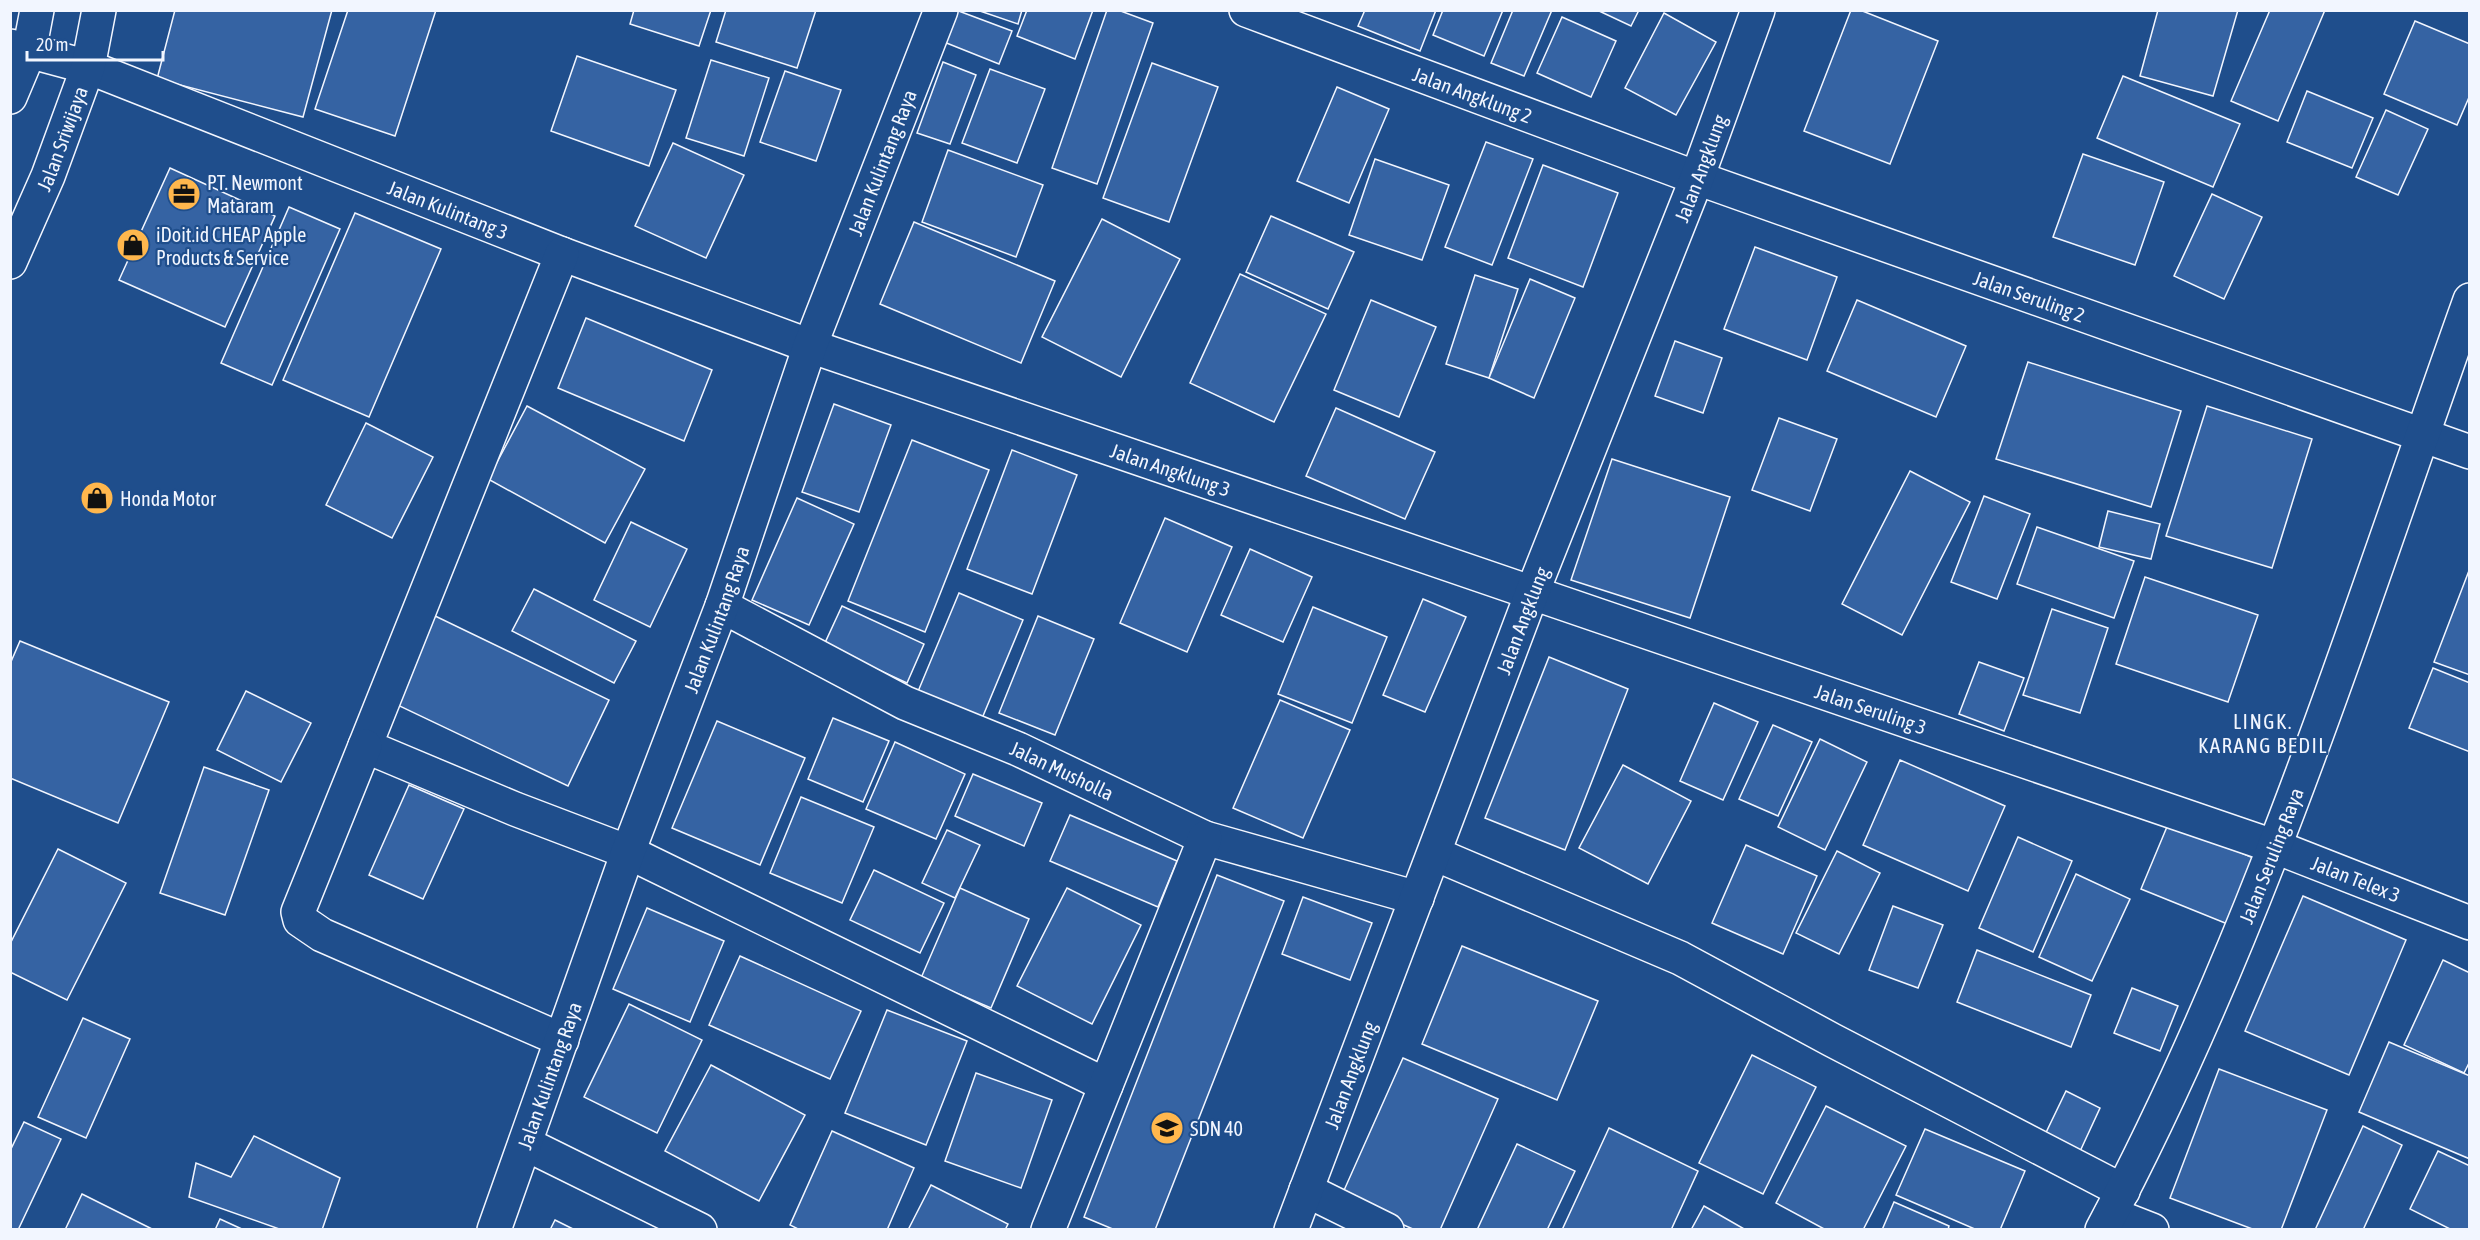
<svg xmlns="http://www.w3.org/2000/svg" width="2480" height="1240" font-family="'Asap Condensed',sans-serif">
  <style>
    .building { fill: #3563a3; stroke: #f2f6ff; stroke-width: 1.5 }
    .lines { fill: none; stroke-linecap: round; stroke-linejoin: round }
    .street-casing { stroke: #f2f6ff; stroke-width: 36 }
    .primary-casing { stroke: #f2f6ff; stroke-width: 36 }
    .street { stroke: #1f4e8c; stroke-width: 33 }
    .primary { stroke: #1f4e8c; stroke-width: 33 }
    .labels { text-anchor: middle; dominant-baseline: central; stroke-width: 4.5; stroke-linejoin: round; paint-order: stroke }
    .street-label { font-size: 20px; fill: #f2f6ff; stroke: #1f4e8c }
    .poi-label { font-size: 20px; fill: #f2f6ff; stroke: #1f4e8c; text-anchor: start }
    .neighbourhood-label { font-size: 21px; letter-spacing: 1.5px; fill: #f2f6ff; stroke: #1f4e8c }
  </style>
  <rect width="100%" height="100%" fill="#1f4e8c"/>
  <g class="building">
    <polygon points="175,10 332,10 303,117 157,79"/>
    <polygon points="348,10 436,10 395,136 315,109"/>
    <polygon points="634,10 711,10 699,46 630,24"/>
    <polygon points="726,10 816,10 797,68 716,42"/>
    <polygon points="956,10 1012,31 999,64 944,42"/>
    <polygon points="977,10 1022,10 1018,24"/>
    <polygon points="1027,10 1093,10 1075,59 1017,36"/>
    <polygon points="1107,10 1118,10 1153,23 1097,184 1052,168"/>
    <polygon points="1365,10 1436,10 1420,51 1358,26"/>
    <polygon points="1443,10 1503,10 1484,56 1433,35"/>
    <polygon points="1513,10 1552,10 1524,76 1491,63"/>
    <polygon points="1597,10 1639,10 1631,26"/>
    <polygon points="1851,10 1860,10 1938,41 1890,164 1804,131"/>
    <polygon points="2158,10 2238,10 2213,96 2140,76"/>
    <polygon points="2270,10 2325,10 2278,121 2231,101"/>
    <polygon points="1664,13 1716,42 1676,115 1625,88"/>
    <polygon points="1562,17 1616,41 1591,97 1537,73"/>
    <polygon points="2415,21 2470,44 2470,95 2457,125 2384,94"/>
    <polygon points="577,56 676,90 649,166 551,131"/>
    <polygon points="711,60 769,78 744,156 686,138"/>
    <polygon points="943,62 976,75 950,144 917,133"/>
    <polygon points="1152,63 1218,87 1169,222 1103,198"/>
    <polygon points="990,69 1045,89 1017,163 962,143"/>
    <polygon points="785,71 841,90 816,161 760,142"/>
    <polygon points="2123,76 2240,124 2213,187 2097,138"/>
    <polygon points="1337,87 1389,109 1349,203 1297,181"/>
    <polygon points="2307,91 2373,118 2352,168 2287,142"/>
    <polygon points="2386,110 2428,129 2398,195 2356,177"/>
    <polygon points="1486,142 1533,159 1492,265 1445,247"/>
    <polygon points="673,143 744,175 706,258 635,226"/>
    <polygon points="948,150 1043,185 1016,257 922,222"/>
    <polygon points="2083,154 2164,182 2135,265 2053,237"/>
    <polygon points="1375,159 1449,185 1422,260 1349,235"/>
    <polygon points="1543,165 1618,193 1583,287 1508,258"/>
    <polygon points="170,168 275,216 225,327 119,280"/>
    <polygon points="2212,194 2262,217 2224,299 2174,276"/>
    <polygon points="289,207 340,229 272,385 221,363"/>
    <polygon points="355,213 441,249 369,417 283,380"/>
    <polygon points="1271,216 1354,252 1328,309 1246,272"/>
    <polygon points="1102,219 1180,259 1121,377 1042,337"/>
    <polygon points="914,222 1055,281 1021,363 880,304"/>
    <polygon points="1755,247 1837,277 1807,360 1724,329"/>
    <polygon points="1240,274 1326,314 1274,422 1190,383"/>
    <polygon points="1475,275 1518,289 1489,378 1446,364"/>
    <polygon points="1530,279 1575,298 1534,398 1489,378"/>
    <polygon points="1371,300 1436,327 1399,417 1334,390"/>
    <polygon points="1857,300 1966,346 1936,417 1827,371"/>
    <polygon points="586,318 712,370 684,441 558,388"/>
    <polygon points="1675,341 1722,358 1703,413 1655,396"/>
    <polygon points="2028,362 2181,411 2151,507 1996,459"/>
    <polygon points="834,404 891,425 859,512 802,492"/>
    <polygon points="527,406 645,469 605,543 488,479"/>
    <polygon points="2207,406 2312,439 2272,568 2166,536"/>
    <polygon points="1336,408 1435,452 1405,519 1306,476"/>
    <polygon points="1779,418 1837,439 1810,511 1752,490"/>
    <polygon points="366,423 433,457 392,538 326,505"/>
    <polygon points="912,440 989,470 925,632 848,601"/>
    <polygon points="1012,450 1077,475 1032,594 967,569"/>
    <polygon points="1612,459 1730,497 1690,618 1571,580"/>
    <polygon points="1910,471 1970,502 1902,635 1842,604"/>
    <polygon points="1984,496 2030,514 1997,599 1951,582"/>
    <polygon points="797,498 854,524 809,625 752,600"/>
    <polygon points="2108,511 2160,524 2151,559 2099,547"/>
    <polygon points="1165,518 1232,547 1187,652 1120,623"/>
    <polygon points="631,522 687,549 650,627 594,600"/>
    <polygon points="2037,527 2134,561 2114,618 2017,584"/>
    <polygon points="1250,549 1312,577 1283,642 1221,615"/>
    <polygon points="2470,568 2470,675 2434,662"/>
    <polygon points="2145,577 2258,615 2228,702 2116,664"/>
    <polygon points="534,589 636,641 614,683 512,631"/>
    <polygon points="959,593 1023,620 978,728 914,701"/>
    <polygon points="1423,599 1466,617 1425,712 1383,695"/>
    <polygon points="842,606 924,644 907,683 824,645"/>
    <polygon points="1313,607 1387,637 1352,723 1278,694"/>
    <polygon points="2052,609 2108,628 2080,713 2023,695"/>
    <polygon points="431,614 609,700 568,786 389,701"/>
    <polygon points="1038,616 1094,639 1055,735 999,713"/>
    <polygon points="20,641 169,702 118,823 10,778 10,664"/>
    <polygon points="1549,657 1628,689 1565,850 1485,818"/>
    <polygon points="1979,662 2024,678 2004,731 1959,714"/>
    <polygon points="2433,668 2470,683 2470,752 2409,728"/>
    <polygon points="246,691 311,723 281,782 217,750"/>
    <polygon points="1280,700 1350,730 1303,838 1233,808"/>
    <polygon points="1714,703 1758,722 1723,800 1680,781"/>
    <polygon points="833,718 889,741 863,802 808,779"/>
    <polygon points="717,721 805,758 760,865 672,828"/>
    <polygon points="1773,725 1812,742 1778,816 1739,799"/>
    <polygon points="1820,739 1867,762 1825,850 1778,827"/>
    <polygon points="895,742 965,774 936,839 866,809"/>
    <polygon points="1900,760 2005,806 1968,891 1863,845"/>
    <polygon points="1623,765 1691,801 1648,884 1579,848"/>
    <polygon points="204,767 269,790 225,915 160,893"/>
    <polygon points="973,774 1042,803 1024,846 955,816"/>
    <polygon points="409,785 464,809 423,899 369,875"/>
    <polygon points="801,797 874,827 842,903 770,873"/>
    <polygon points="1070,815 1177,861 1158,907 1050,861"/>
    <polygon points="2169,822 2258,860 2230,925 2141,889"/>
    <polygon points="947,830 980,845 955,898 922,883"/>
    <polygon points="2018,837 2072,861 2033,952 1979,928"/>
    <polygon points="1746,845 1817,876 1783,954 1712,923"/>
    <polygon points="58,849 126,883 67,1000 10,972 10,944"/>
    <polygon points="1837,851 1880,873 1839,954 1796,933"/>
    <polygon points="874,870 944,903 920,953 850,920"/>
    <polygon points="2076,874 2130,899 2092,981 2039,957"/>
    <polygon points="1217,875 1284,901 1155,1230 1115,1230 1084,1217"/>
    <polygon points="960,888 1029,919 991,1008 921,978"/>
    <polygon points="1067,888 1141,925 1092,1024 1017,986"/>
    <polygon points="2303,896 2406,940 2349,1075 2245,1031"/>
    <polygon points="1303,897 1372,923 1350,980 1282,954"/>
    <polygon points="1893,906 1943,925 1918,988 1869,970"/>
    <polygon points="647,908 724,941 690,1022 613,989"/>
    <polygon points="1462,946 1598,1001 1557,1100 1422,1044"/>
    <polygon points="1977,950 2091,995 2071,1047 1957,1002"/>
    <polygon points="740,956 861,1011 830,1079 709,1025"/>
    <polygon points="2443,960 2470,973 2470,1061 2464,1073 2404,1045"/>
    <polygon points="2132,988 2178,1006 2160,1051 2114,1033"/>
    <polygon points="629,1004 702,1040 657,1133 584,1097"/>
    <polygon points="887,1010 967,1041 926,1145 845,1113"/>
    <polygon points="83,1018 130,1039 86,1138 38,1117"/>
    <polygon points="2389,1042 2470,1076 2470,1159 2359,1112"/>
    <polygon points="1752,1055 1816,1087 1763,1194 1699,1163"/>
    <polygon points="1403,1058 1498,1099 1440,1230 1415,1230 1341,1197"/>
    <polygon points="711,1065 805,1115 759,1201 665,1151"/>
    <polygon points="2219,1069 2327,1110 2281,1230 2255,1230 2170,1198"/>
    <polygon points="976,1073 1052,1100 1021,1188 945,1161"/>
    <polygon points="2066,1091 2100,1108 2076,1160 2041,1143"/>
    <polygon points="1826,1106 1906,1146 1863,1230 1826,1230 1776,1203"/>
    <polygon points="24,1122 61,1139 18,1230 10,1230 10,1151"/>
    <polygon points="2363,1126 2402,1145 2363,1230 2315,1230"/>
    <polygon points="1609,1128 1698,1171 1671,1230 1562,1230"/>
    <polygon points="1925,1129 2025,1171 2000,1230 1977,1230 1896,1195"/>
    <polygon points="832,1131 914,1168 887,1230 800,1230 790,1225"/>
    <polygon points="254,1136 340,1178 322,1230 282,1230 189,1197 196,1163 231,1177"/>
    <polygon points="1517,1144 1575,1171 1547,1230 1477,1230"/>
    <polygon points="2438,1151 2470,1166 2470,1230 2452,1230 2410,1209"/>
    <polygon points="931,1185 1008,1224 1005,1230 908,1230"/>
    <polygon points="82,1194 154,1230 65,1230"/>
    <polygon points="1894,1202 1949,1226 1948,1230 1882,1230"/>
    <polygon points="1704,1206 1746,1230 1691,1230"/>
    <polygon points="220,1219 244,1230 215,1230"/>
    <polygon points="555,1220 575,1230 550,1230"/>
  </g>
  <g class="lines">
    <g class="street-casing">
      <g id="street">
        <path id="s1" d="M1246,10l451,168 773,274"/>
        <path id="s2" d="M10,46l78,21 474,187 248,92 1466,501 194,76"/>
        <polyline points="562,254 365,746 515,809 628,852 1106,1085"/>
        <path id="s3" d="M722,606l183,97 113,46 187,89 212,60"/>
        <polyline points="365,746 298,912 300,920 322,935 562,1040"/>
        <polyline points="1435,854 1680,958 1832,1040 2123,1191"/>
        <polyline points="526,1144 700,1230"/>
        <polyline points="1306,1190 1387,1230"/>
        <polyline points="2111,1214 2152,1230"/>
        <path id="s4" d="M494,1230l134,-378 94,-246 88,-260 131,-336"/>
        <polyline points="1048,1230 1205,838"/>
        <path id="s5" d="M1291,1230l241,-637 165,-415 61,-168"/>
        <path id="s6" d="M2102,1230c157,-295 256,-617 368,-930"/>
      </g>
    </g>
    <g class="primary-casing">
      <g id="primary">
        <polyline points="10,97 29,52 37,10"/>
        <path id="s7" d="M10,262l38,-86 40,-109 11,-57"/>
      </g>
    </g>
    <use href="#street" class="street"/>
    <use href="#primary" class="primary"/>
  </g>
  <defs>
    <g id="office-disc" transform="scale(1.725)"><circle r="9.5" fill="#ffb74d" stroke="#1f4e8c"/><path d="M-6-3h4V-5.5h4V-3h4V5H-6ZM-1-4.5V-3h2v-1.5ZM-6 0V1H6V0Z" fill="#111"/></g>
    <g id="shop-disc" transform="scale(1.725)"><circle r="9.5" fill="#ffb74d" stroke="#1f4e8c"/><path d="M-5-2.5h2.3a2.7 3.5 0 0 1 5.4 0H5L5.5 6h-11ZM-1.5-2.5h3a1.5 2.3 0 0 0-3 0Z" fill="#111"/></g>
    <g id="school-disc" transform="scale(1.725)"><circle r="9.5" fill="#ffb74d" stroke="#1f4e8c"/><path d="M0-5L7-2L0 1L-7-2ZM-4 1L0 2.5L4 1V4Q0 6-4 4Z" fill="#111"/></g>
  </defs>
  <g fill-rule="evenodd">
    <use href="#office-disc" x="184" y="194"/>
    <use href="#shop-disc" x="133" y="245"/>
    <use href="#shop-disc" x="97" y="498"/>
    <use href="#school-disc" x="1167" y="1128"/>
  </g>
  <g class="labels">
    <g class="street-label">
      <text stroke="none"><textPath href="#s1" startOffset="242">Jalan Angklung 2</textPath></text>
      <text stroke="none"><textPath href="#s7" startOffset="134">Jalan Sriwijaya</textPath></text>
      <text stroke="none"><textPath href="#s4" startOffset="1136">Jalan Kulintang Raya</textPath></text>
      <text stroke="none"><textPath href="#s5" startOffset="1138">Jalan Angklung</textPath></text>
      <text stroke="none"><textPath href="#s2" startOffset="468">Jalan Kulintang 3</textPath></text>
      <text stroke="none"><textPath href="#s1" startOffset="834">Jalan Seruling 2</textPath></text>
      <text stroke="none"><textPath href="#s2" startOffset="1236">Jalan Angklung 3</textPath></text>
      <text stroke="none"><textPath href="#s4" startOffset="650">Jalan Kulintang Raya</textPath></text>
      <text stroke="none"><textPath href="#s5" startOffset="652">Jalan Angklung</textPath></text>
      <text stroke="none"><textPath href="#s2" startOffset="1976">Jalan Seruling 3</textPath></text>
      <text stroke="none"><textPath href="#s3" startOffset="378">Jalan Musholla</textPath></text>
      <text stroke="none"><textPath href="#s6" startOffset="411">Jalan Seruling Raya</textPath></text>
      <text stroke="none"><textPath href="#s2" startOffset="2490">Jalan Telex 3</textPath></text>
      <text stroke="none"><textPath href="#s5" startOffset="166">Jalan Angklung</textPath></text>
      <text stroke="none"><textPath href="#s4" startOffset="164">Jalan Kulintang Raya</textPath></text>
    </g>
    <g class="poi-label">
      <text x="207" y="182">PT. Newmont<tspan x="207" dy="23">Mataram</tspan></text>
      <text x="156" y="234">iDoit.id CHEAP Apple<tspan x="156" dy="23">Products &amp; Service</tspan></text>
      <text x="120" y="498">Honda Motor</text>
      <text x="1190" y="1128">SDN 40</text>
    </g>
    <g class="neighbourhood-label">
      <text x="2263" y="721">LINGK.<tspan x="2263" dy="24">KARANG BEDIL</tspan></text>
    </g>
  </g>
  <rect width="2480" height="1240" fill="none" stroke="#f2f6ff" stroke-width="24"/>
  <path d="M27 51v9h136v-9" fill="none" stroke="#f2f6ff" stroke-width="3"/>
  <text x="36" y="51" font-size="18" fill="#f2f6ff" stroke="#1f4e8c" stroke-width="4.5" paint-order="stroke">20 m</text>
</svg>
